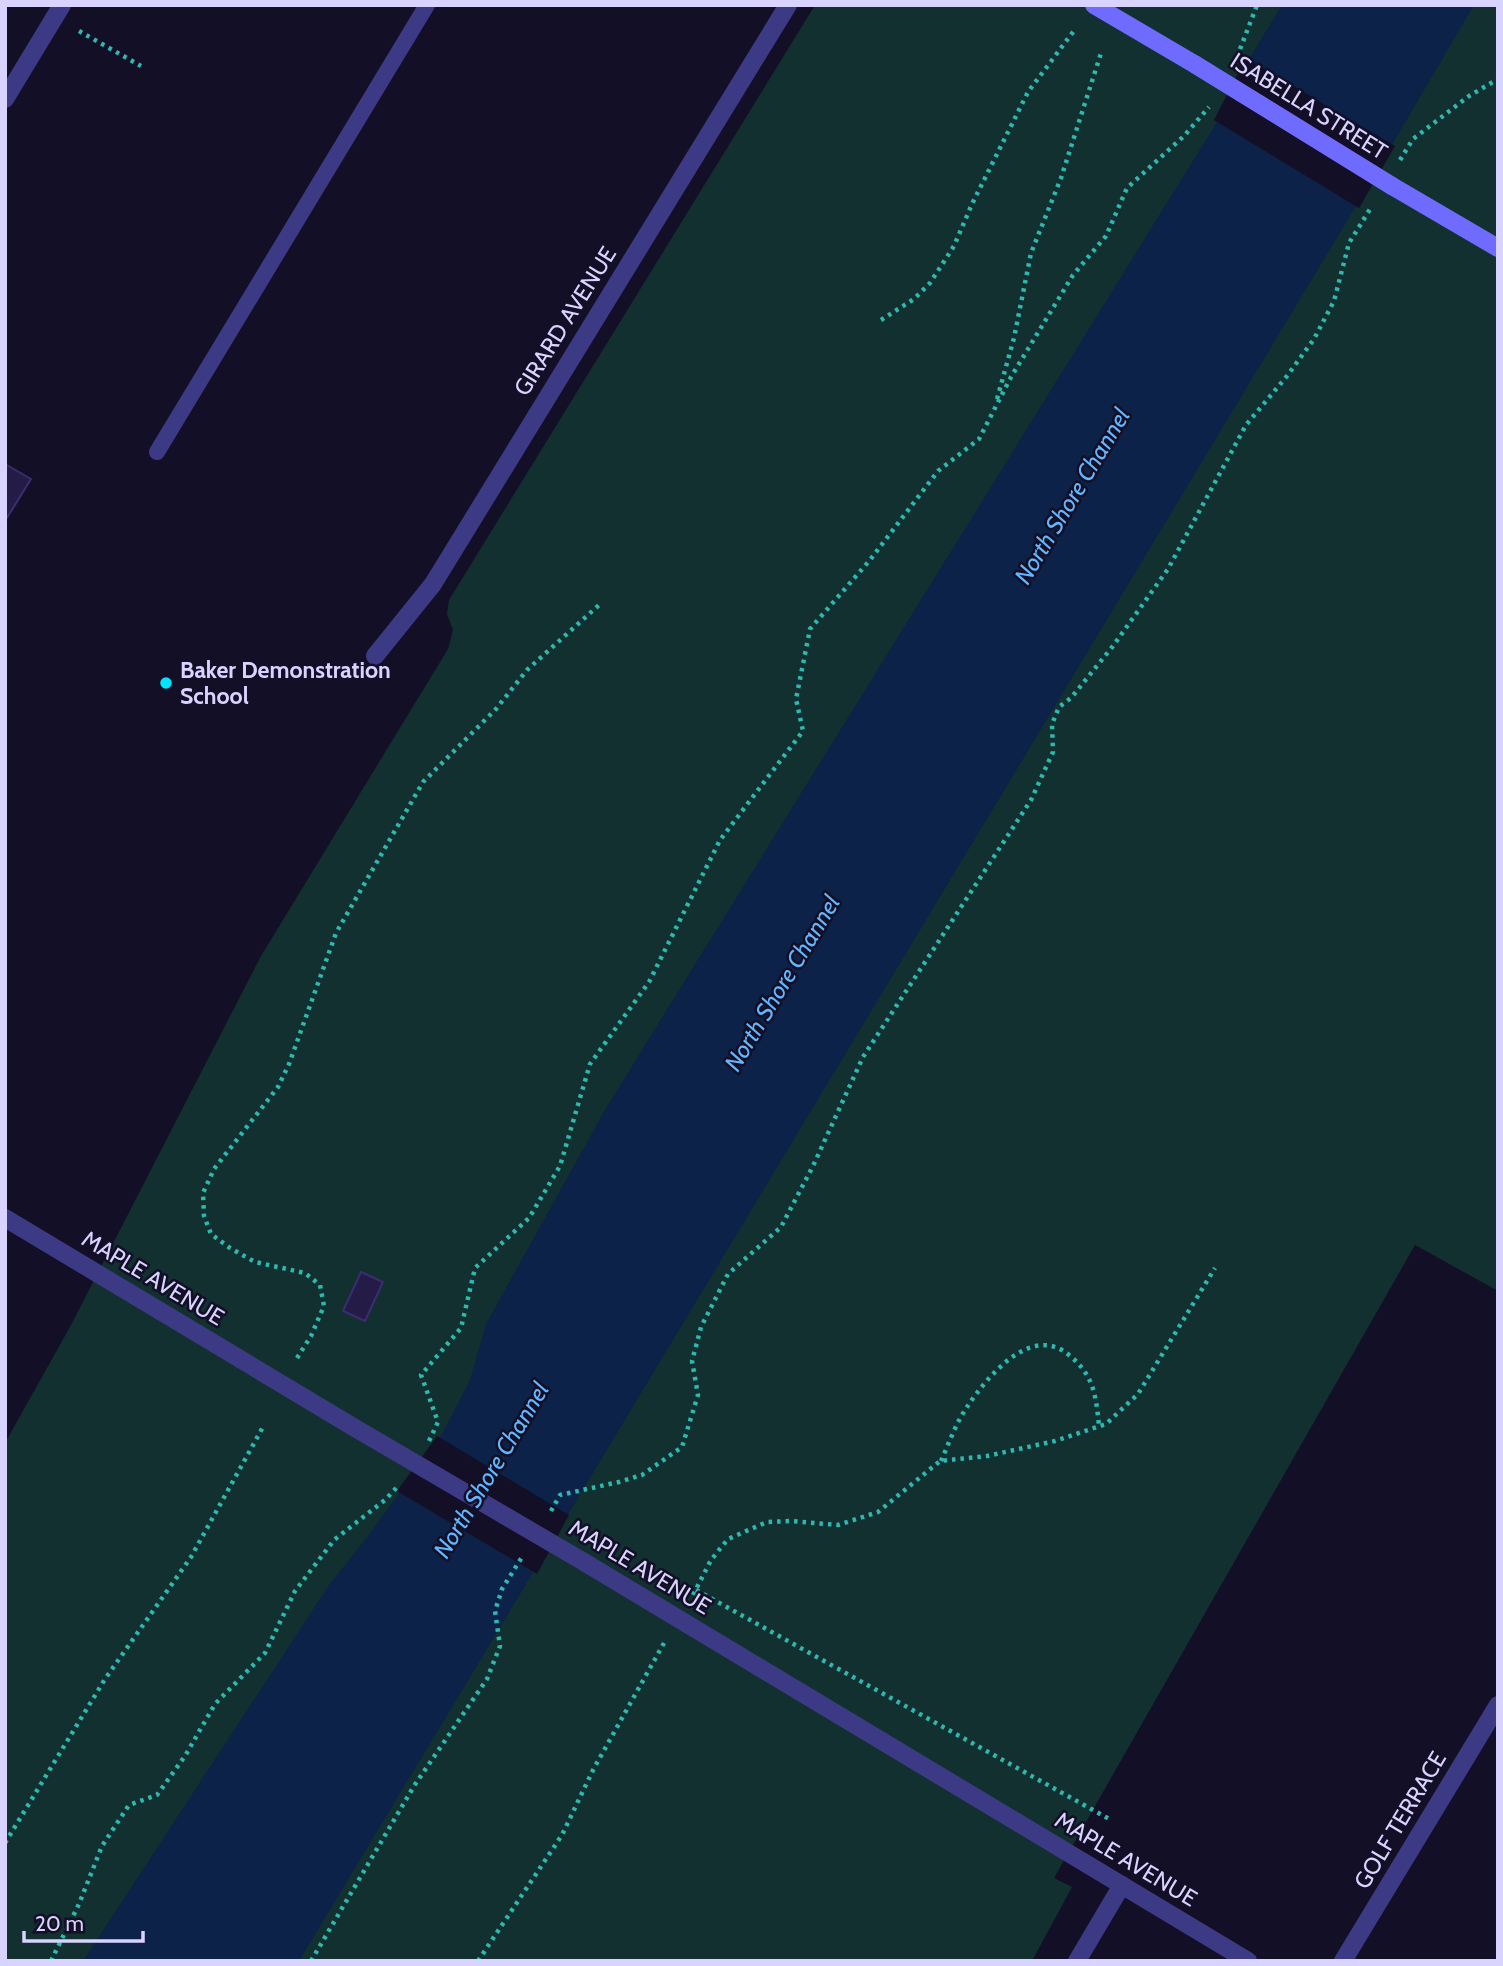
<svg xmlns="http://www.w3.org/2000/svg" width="1503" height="1966" font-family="Cabin,sans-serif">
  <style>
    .green { fill: #12302f }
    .water { fill: #0c2248 }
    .pier { fill: #130f26 }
    .building { fill: #241b47; stroke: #3b2d73; stroke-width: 2 }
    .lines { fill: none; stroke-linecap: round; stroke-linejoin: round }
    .path { stroke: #2fb8b0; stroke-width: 4.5; stroke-dasharray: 3.5 5; stroke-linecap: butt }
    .lane { stroke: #3d3a85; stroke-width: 16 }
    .street { stroke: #3d3a85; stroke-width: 18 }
    .secondary { stroke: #6f6bff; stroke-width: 18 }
    .street-bridge { stroke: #3d3a85; stroke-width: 18 }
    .secondary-bridge { stroke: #6f6bff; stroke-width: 18 }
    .poi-dot { fill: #00e5ff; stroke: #130f26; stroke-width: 2.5 }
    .labels { text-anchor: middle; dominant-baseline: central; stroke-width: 5; stroke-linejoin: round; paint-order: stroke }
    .street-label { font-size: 23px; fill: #d9d4ff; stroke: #130f26 }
    .poi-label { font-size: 23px; font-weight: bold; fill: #d9d4ff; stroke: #130f26; text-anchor: start }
    .water-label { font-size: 24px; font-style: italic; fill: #62b6ff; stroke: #130f26 }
  </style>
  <rect width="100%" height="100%" fill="#130f26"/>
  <polygon class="green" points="815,5 1498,5 1498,1291 1415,1245 1054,1878 1072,1887 1032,1961 5,1961 5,1443 71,1325 261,956 448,649 453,630 447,614 449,600"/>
  <polygon class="water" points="1282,5 1474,5 1356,206 299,1961 83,1961 329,1585 368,1536 442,1434 470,1380 486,1324 606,1108 1217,122 1249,59"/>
  <g class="pier">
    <polygon points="1246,58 1395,146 1359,208 1214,120"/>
    <polygon points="437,1436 569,1515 537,1574 397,1491"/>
  </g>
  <g class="building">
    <polygon points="5,464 31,479 5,521"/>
    <polygon points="361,1272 383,1282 365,1321 343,1311"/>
  </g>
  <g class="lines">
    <g class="path">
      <polyline points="79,31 141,66"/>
      <polyline points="1237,57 1257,5"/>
      <polyline points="1400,160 1413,139 1469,96 1498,79"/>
      <polyline points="881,320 914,299 930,283 954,246 972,204 1028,92 1076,28"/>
      <polyline points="997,399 1014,338 1031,253 1061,178 1102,50"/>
      <polyline points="297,1358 311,1336 324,1306 320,1285 305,1273 255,1262 230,1248 211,1234 204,1216 203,1193 214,1169 278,1087 289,1064 336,933 423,782 496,709 527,670 599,605"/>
      <polyline points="429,1441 438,1422 421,1375 461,1328 475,1268 529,1218 560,1166 590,1064 649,982 720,840 803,731 796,699 810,629 870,560 938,471 979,439 1011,377 1073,275 1106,236 1127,188 1184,136 1209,107"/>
      <path d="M941,1461c8,-18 15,-38 26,-54 20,-30 64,-84 102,-52 25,20 27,41 30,71"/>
      <polyline points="551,1511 560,1495 619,1482 642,1475 682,1447 698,1395 692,1361 701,1327 728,1274 781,1227 813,1166 863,1057 1031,800 1053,752 1052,724 1059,707 1071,698 1113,646 1168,569 1246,425 1287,376 1314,339 1334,301 1349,243 1372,206"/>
      <polyline points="696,1590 1111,1820"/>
      <polyline points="693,1595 711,1560 728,1539 767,1522 792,1521 838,1525 878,1512 940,1461 987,1456 1055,1441 1106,1424 1138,1394 1215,1268"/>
      <polyline points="5,1843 105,1679 191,1557 263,1427"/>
      <polyline points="51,1961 79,1904 102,1846 129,1805 157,1795 185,1756 215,1704 265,1653 295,1591 334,1540 385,1500 399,1485"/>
      <polyline points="311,1961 414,1786 487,1679 500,1646 495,1611 502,1589 522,1557"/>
      <polyline points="478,1961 562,1835 593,1770 664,1643"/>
    </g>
    <polyline class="lane" points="157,452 427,5"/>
    <g class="street">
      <polyline points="5,99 62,5"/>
      <polyline points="375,656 433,584 788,5"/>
      <polyline points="5,1218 355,1428"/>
      <polyline points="584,1562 1248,1961"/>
      <polyline points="1077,1961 1122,1885"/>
      <polyline points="1343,1961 1498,1705"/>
    </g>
    <g class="secondary">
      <polyline points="1094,5 1196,65"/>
      <polyline points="1392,186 1498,248"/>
    </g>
    <polyline class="street-bridge" points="355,1428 584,1562"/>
    <polyline class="secondary-bridge" points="1196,65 1392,186"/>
  </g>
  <circle class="poi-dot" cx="166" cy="683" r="7"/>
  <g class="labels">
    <g class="street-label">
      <text transform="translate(1309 106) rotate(32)">ISABELLA STREET</text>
      <text transform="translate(565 321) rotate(-58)">GIRARD AVENUE</text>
      <text transform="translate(153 1278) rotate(31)">MAPLE AVENUE</text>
      <text transform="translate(640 1567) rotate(31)">MAPLE AVENUE</text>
      <text transform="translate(1400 1820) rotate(-59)">GOLF TERRACE</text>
      <text transform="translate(1126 1859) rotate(31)">MAPLE AVENUE</text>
    </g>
    <g class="poi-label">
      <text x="180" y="670">Baker Demonstration<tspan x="180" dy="26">School</tspan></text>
    </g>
    <g class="water-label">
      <text transform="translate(1072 496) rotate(-59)">North Shore Channel</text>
      <text transform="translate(782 983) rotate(-59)">North Shore Channel</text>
      <text transform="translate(491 1470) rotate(-59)">North Shore Channel</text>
    </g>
  </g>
  <rect width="1503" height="1966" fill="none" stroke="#d9d4ff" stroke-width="14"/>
  <path d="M24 1931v10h119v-10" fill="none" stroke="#d9d4ff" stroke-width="3.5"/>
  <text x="35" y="1931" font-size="21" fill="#d9d4ff" stroke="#130f26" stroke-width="5" paint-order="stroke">20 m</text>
</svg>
